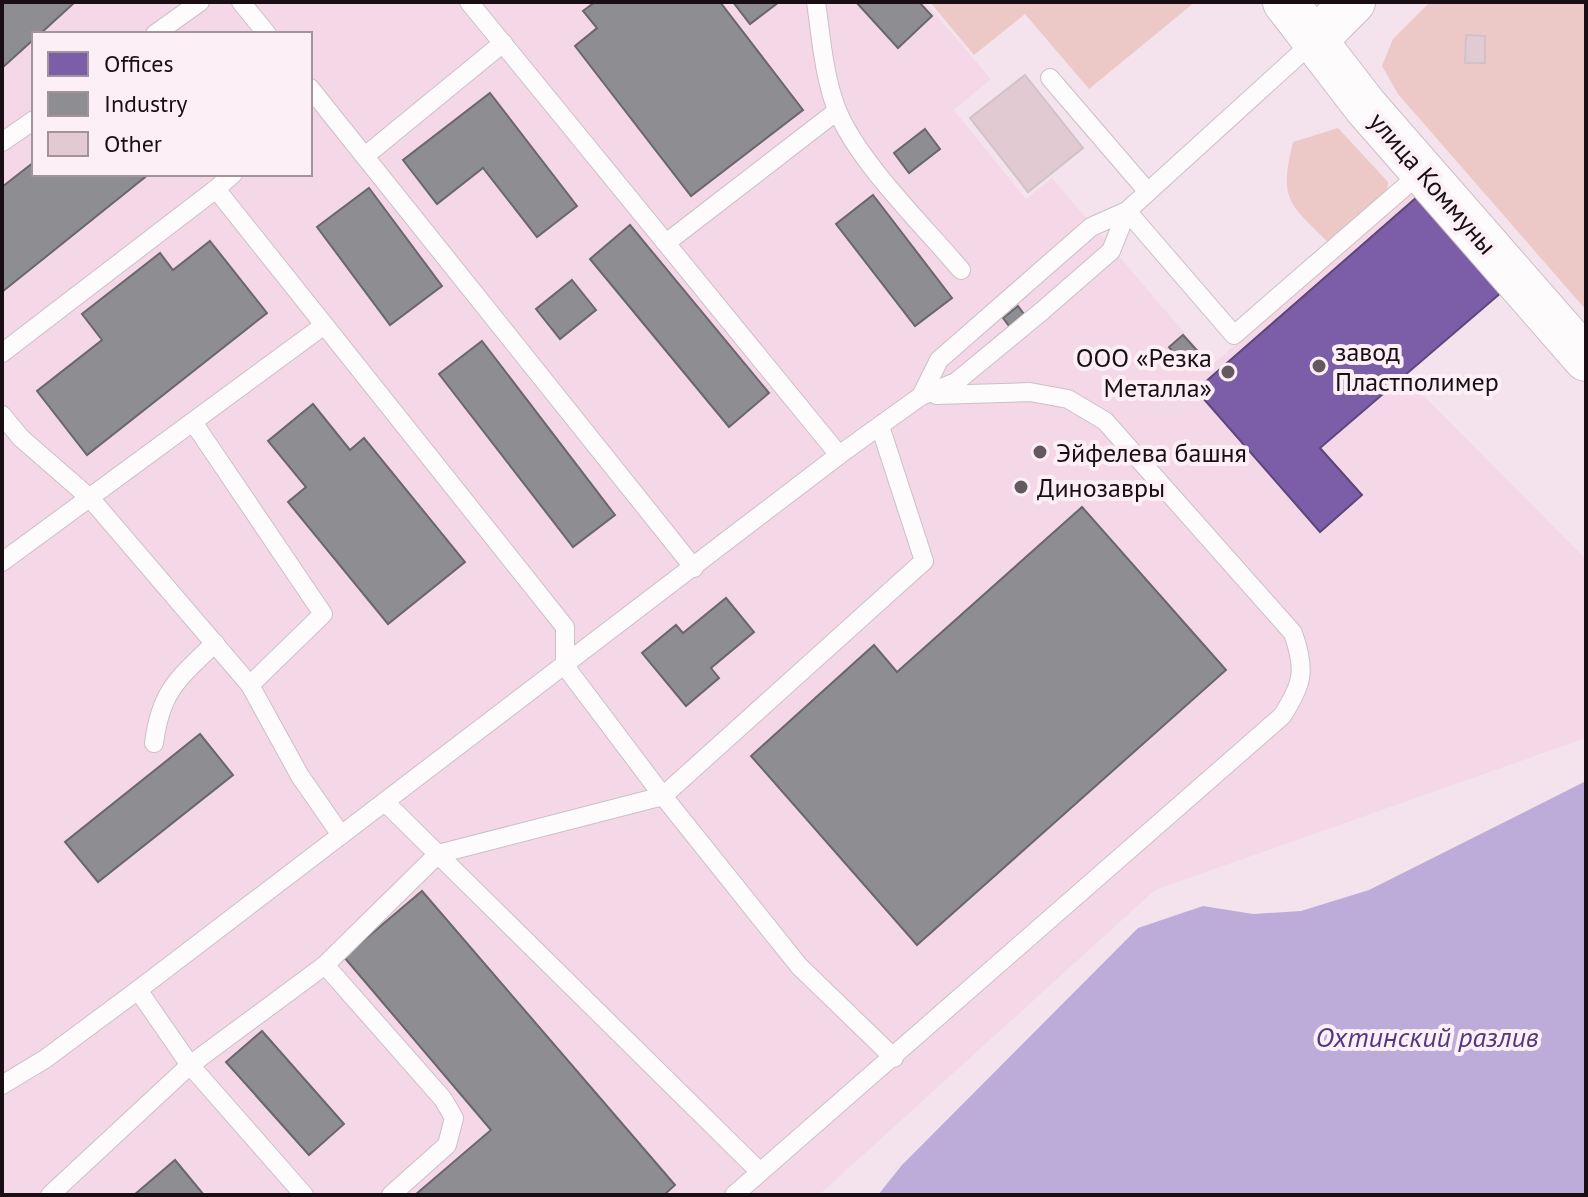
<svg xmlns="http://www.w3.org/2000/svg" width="1588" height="1197" font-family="'PT Sans',sans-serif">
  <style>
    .built { fill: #f5d8e7; fill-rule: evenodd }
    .green { fill: #ecc9c6 }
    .water { fill: #bdacd9 }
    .offices { fill: #7b5ea7; stroke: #5d467b; stroke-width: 2 }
    .industry { fill: #8d8d92; stroke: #6a676c; stroke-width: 2 }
    .building { fill: #e1cad1; stroke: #d0c2c7; stroke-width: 2 }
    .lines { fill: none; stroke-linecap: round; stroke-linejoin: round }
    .lane-casing { stroke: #ccbfc6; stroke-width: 20 }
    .secondary-casing { stroke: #ccbfc6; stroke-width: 46 }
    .lane { stroke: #fdfbfc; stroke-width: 18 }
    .secondary { stroke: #fdfbfc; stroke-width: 44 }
    .poi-dot { fill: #65595f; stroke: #fceff5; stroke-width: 3 }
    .labels { text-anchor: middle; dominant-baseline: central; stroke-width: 8; stroke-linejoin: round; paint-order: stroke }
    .street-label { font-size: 26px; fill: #180e13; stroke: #fceff5 }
    .poi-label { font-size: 26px; fill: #180e13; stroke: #fceff5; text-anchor: start }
    .water-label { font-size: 28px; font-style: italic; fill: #513880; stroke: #fceff5 }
  </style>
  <rect width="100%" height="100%" fill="#f4e3ec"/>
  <path class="built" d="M2,2h923l66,77 -37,31 72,89 26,-21 160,187 203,-175 87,102 -98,84 182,183v179l-431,152 -336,305h-817zM34,34h276v140h-276z"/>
  <g class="green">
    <polygon points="930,2 1195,2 1089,89 1025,14 974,55"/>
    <polygon points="1430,2 1586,2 1586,310 1398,94 1382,66 1393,39"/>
    <path d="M1338,128l50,54 -1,13 -59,47c-40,-40 -49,-42 -35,-100z"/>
  </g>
  <polygon class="water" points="1586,781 1586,1195 878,1195 902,1165 1138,928 1203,906 1253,914 1301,911 1369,890"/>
  <polygon class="offices" points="1417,197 1502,292 1320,448 1362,495 1320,532 1196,390"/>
  <g class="industry">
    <polygon points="2,2 75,2 40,34 34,34 34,39 2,68"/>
    <polygon points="595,2 720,2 803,110 691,196 575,46 597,28 583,11"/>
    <polygon points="733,2 779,2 750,24"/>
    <polygon points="856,2 919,2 932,16 898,48"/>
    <polygon points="490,93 577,206 537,237 483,168 437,204 403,160"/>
    <polygon points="925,129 940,149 909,173 894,153"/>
    <polygon points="34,162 34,174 149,174 2,292 2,187"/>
    <polygon points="369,188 442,286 390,325 317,227"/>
    <polygon points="873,195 952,298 915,326 836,224"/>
    <polygon points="630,225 769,393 729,427 590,259"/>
    <polygon points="210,241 267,313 87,455 37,391 102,340 82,314 160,253 173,270"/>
    <polygon points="572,280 596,310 560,339 536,309"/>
    <polygon points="1018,306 1024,314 1009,326 1003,318"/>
    <polygon points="1183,335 1202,356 1187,369 1169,347"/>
    <polygon points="482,341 615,515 573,547 439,374"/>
    <polygon points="313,404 350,450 364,438 465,562 388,624 288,502 306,487 268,441"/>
    <polygon points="1082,507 1226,670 917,945 751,756 874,645 897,672"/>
    <polygon points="726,598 754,632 711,668 719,678 686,706 642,653 676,625 683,633"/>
    <polygon points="200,734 233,775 98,882 65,842"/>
    <polygon points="422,891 675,1185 664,1195 415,1195 491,1130 344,957"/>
    <polygon points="262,1031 344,1124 309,1155 226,1062"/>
    <polygon points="175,1160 204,1195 134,1195"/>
  </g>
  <g class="building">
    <polygon points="1466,35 1485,36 1485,63 1465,63"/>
    <polygon points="1025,75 1083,148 1028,192 970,118"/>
  </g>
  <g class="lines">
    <g class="lane-casing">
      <g id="lane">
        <polyline points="241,2 267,34"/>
        <polyline points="469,2 839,455"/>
        <path d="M816,2c5,35 8,75 21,108 21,52 87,116 124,160"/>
        <polyline points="155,34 200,2"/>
        <polyline points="1050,78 1148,192"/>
        <polyline points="310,88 694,568"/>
        <polyline points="2,142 34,120"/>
        <polyline points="365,156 503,43"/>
        <polyline points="233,174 216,189 565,627 565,666 663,796 799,966 894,1058"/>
        <polyline points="1127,211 1234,335 1423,171"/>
        <polyline points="666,243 837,111"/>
        <polyline points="2,353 216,189"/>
        <polyline points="921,396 939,360 1091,227 1127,211 1314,41"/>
        <polyline points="2,415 21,438 91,499 250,685 300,776 341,835"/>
        <polyline points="193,422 323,614 250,685"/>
        <polyline points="2,562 323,326"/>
        <path d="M154,743c7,-53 24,-64 61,-100"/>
        <polyline points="385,802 760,1172"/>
        <polyline points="325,965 443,1099 454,1118 447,1145 391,1195"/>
        <polyline points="138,990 190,1065 304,1195"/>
        <polyline points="2,1085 45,1059 138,990 839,455 921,396 956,382 1042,311 1111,251 1127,211"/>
        <polyline points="50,1195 190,1065 325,965 438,854 663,796 924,561 880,426"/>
        <path d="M734,1195l548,-479c21,-32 24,-46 11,-83l-188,-212 -37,-22 -38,-7 -94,3"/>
      </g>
    </g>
    <g class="secondary-casing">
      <g id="secondary">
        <polyline points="1285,2 1366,107 1586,359"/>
        <polyline points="1314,41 1353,2"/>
      </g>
    </g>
    <use href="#lane" class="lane"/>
    <use href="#secondary" class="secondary"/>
  </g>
  <g class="poi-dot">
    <circle cx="1319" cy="366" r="8"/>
    <circle cx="1228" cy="372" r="8"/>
    <circle cx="1040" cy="452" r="8"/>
    <circle cx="1021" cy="487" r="8"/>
  </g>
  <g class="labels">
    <g class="street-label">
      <text transform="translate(1433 183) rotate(49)">улица Коммуны</text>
    </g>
    <g class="poi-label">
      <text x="1335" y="351">завод<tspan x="1335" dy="30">Пластполимер</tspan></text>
      <text x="1212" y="357" text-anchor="end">ООО «Резка<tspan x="1212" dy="30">Металла»</tspan></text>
      <text x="1056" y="452">Эйфелева башня</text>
      <text x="1037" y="487">Динозавры</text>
    </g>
    <g class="water-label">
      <text x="1427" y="1036">Охтинский разлив</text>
    </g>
  </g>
  <rect width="1588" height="1197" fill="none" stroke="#180e13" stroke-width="8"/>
  <rect x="32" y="32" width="280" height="144" fill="#fceff5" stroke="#a1959b" stroke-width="2"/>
  <rect x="48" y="52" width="40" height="24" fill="#7b5ea7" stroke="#a1959b" stroke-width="2"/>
  <text x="104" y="72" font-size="24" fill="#180e13">Offices</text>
  <rect x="48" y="92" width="40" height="24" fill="#8d8d92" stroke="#a1959b" stroke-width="2"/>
  <text x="104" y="112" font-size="24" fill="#180e13">Industry</text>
  <rect x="48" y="132" width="40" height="24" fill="#e1cad1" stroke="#a1959b" stroke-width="2"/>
  <text x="104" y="152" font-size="24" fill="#180e13">Other</text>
</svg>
